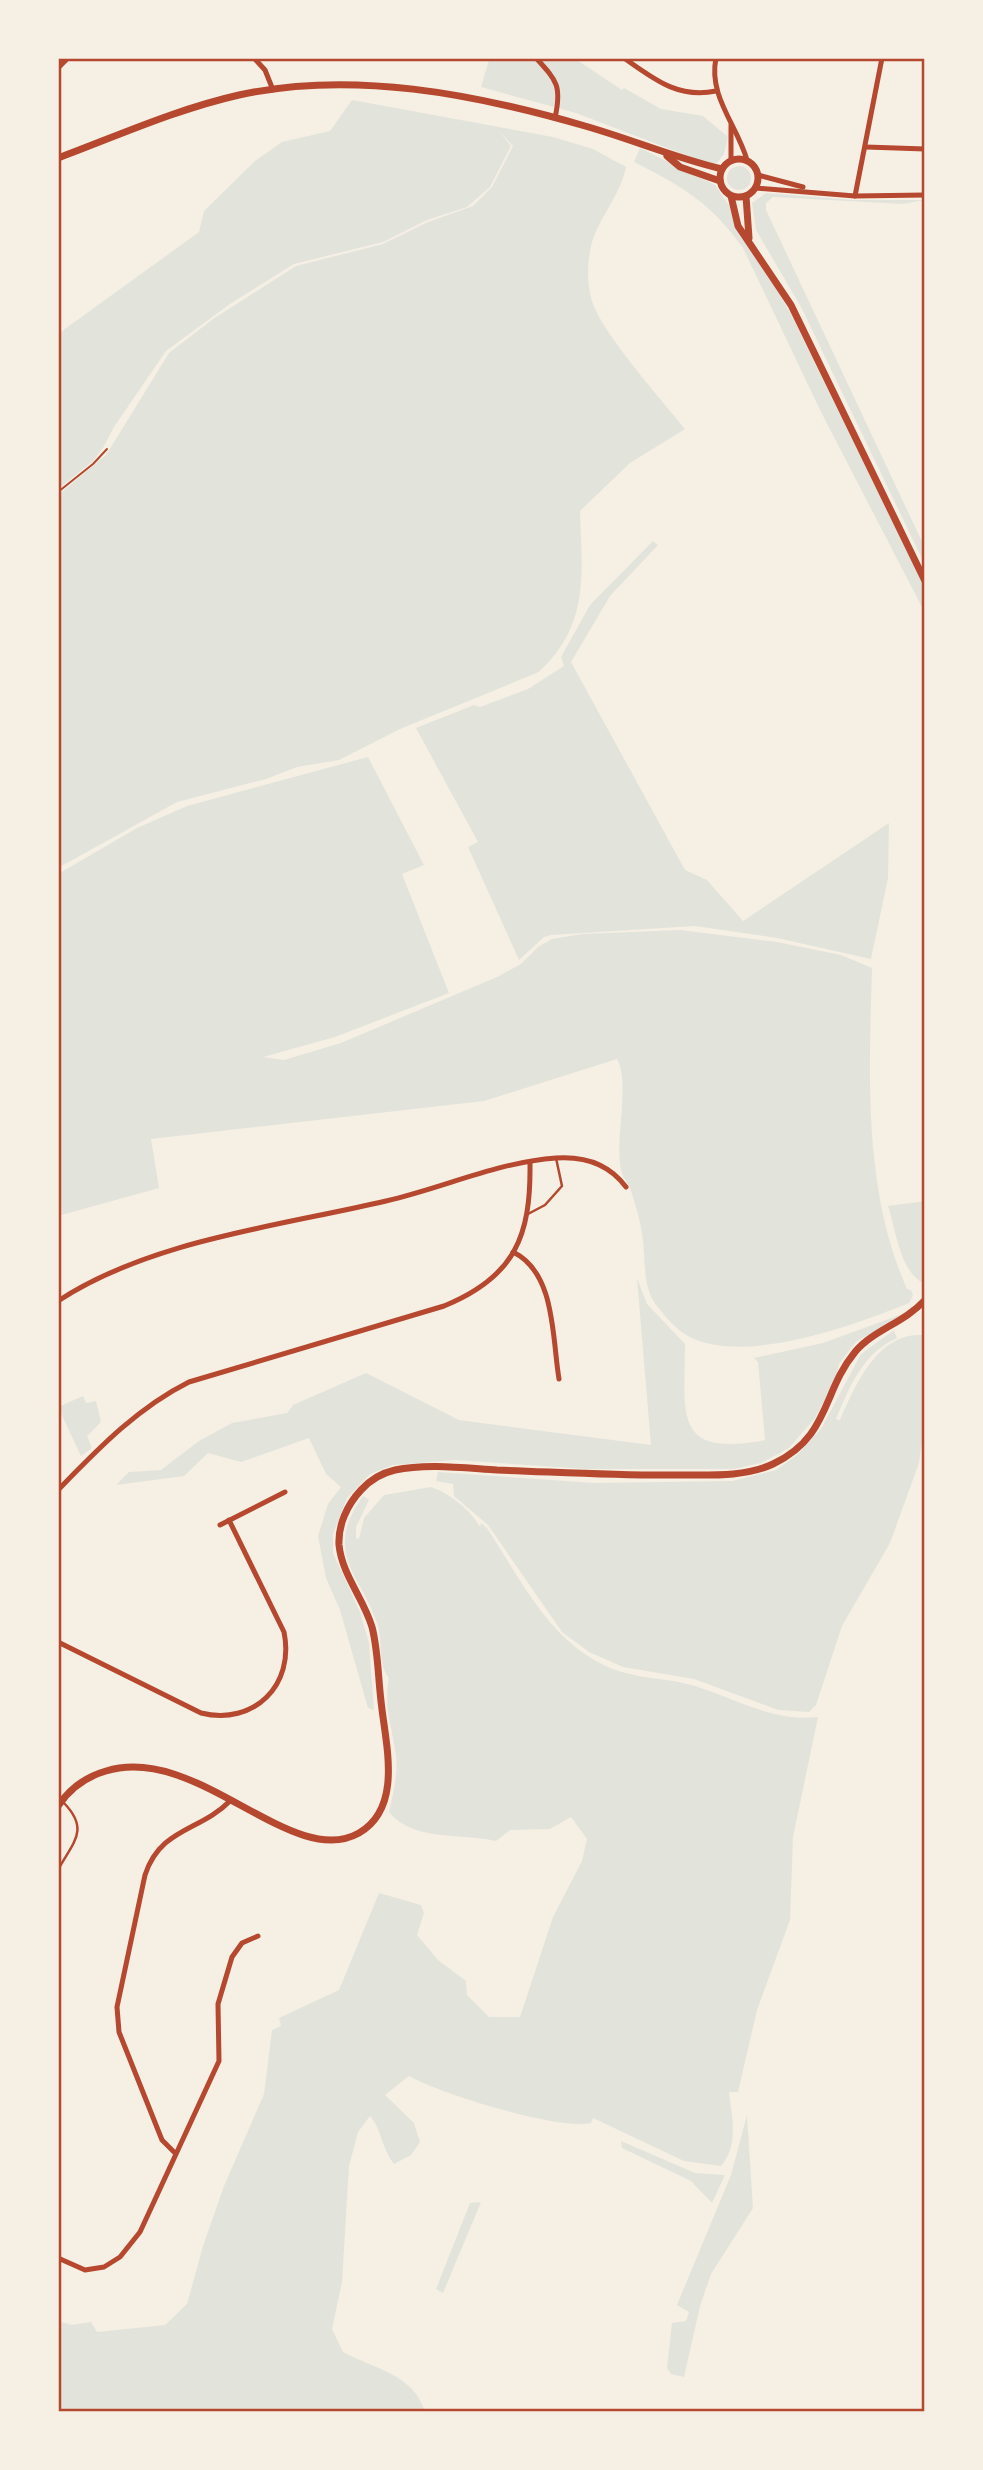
<svg xmlns="http://www.w3.org/2000/svg" width="983" height="2470" font-family="Lato,sans-serif">
  <style>
    .green { fill: #e2e4dc }
    .lines { fill: none; stroke-linecap: round; stroke-linejoin: round }
    .path { stroke: #b5482f; stroke-width: 2 }
    .service { stroke: #b5482f; stroke-width: 2.5 }
    .minor { stroke: #b5482f; stroke-width: 5 }
    .tertiary { stroke: #b5482f; stroke-width: 7 }
    .neatline { fill: none; stroke: #b5482f; stroke-width: 2.5 }
  </style>
  <rect width="100%" height="100%" fill="#f6efe4"/>
  <g class="green">
    <polygon points="485,58 574,58 622,90 624,88 661,109 703,116 728,137 724,154 717,163 709,164 576,113 481,87 489,60"/>
    <path d="M352,100l201,37 40,12 33,18c-6,30 -28,51 -35,79 -4,18 -4,35 0,52 8,32 71,102 94,131l-55,34 -50,48c2,64 10,113 -41,161l-139,57 -61,31 -42,7 -31,12 -89,23 -119,66v-373l48,-40 63,-102 44,-34 83,-53 87,-22 45,-22 45,-16 19,-19 21,-41 -14,-15 12,15 -21,41 -23,20 -40,13 -44,22 -89,22 -64,40 -64,47 -52,76 -11,21 -10,13 -35,28v-155l141,-102 5,-21 51,-50 27,-19 48,-11z"/>
    <path d="M640,148l75,37 15,22 10,29 28,38 23,40 128,262 6,15v22l-104,-201 -78,-164c-32,-45 -61,-62 -109,-86z"/>
    <circle cx="739" cy="178" r="12"/>
    <polygon points="766,193 854,200 925,200 903,204 773,197 766,203 766,210 925,548 925,565 801,307 756,230 752,203"/>
    <polygon points="653,541 658,545 610,596 571,662 685,870 707,880 743,921 889,823 888,878 871,959 777,938 695,926 551,935 544,937 519,960 468,847 478,842 416,728 474,705 480,707 528,689 564,666 561,657 590,605"/>
    <path d="M368,757l56,108 -22,9 47,119 -114,44 -72,20 21,3 57,-17 156,-66 24,-13 17,-17 14,-8 30,-5 98,-4 97,12 64,13 31,13c-3,108 -9,221 35,321l4,1 2,5 -4,8c-54,22 -172,66 -226,30 -10,-7 -22,-21 -29,-31 -12,-19 -8,-46 -12,-68 -2,-15 -7,-31 -12,-46 -2,-5 -6,-9 -8,-14 -9,-31 9,-90 -5,-115l-133,42 -333,38 8,49 -101,28v-342l79,-46 50,-22z"/>
    <path d="M925,1201v83c-25,-11 -29,-54 -37,-78z"/>
    <path d="M637,1278l10,26 38,40c0,70 -13,114 80,96l-7,-78 -4,-4 69,-15 82,-30 -49,29 -17,22 -3,14 -21,40 -26,30 -28,15 -27,6h-148l-131,-9 -62,5 -23,9 -23,24 -14,36v19l27,59 9,31 5,67 -6,-2 -28,-98 -14,-32 -8,-42 10,-32 13,-17 -15,-13 -17,-36 -68,24 -33,-9 -24,23 -68,9 13,-13 32,-2 38,-29 33,-18 55,-10 6,-8 73,-32 93,47 192,25z"/>
    <path d="M894,1330l3,8c-34,15 -47,48 -61,81l4,1c15,-34 37,-88 83,-85v98l-4,30 -29,80 -48,83 -26,79 -7,7 -31,-2 -84,-31 -71,-12 -34,-15 -27,-20 -74,-107 -34,-29 -1,-12 -17,-3 2,-9 156,11 138,-2 44,-11 21,-15 24,-26 40,-75z"/>
    <polygon points="83,1396 86,1403 96,1401 101,1422 87,1436 92,1448 81,1456 58,1407"/>
    <path d="M431,1487c18,6 40,23 49,40l1,-4 6,5c36,55 68,124 135,144 24,7 50,7 73,14 41,13 79,36 123,31l-25,120 -3,83 -33,90 -19,82h-9c3,26 10,53 -8,74l-37,-5 -91,-43 -2,5c-31,8 -153,-30 -182,-47l-24,19 29,28 6,19 -9,13 -17,9c-13,-17 -12,-34 -24,-48l-12,16 -9,34 -7,116 -10,47 11,23c31,17 71,22 82,60h-367v-91l14,4 19,-3 6,10 68,-7 22,-21 16,-58 21,-60 40,-92 8,-64 9,-4 -2,-8 60,-28 40,-97 42,12 3,8 -7,22 21,25 28,21 1,14 22,22h31l33,-100 29,-56 5,-22 -16,-22 -21,12 -40,1 -14,11c-33,-8 -83,1 -107,-29 4,-19 9,-35 7,-55 -3,-27 -13,-52 -7,-79 -12,-15 -6,-33 -11,-52 -17,-53 -56,-72 -15,-130l6,4 -13,27v11l3,1 5,-21 20,-23z"/>
    <polygon points="747,2115 753,2208 711,2274 700,2306 684,2377 671,2374 667,2368 672,2323 686,2321 689,2312 677,2305 731,2175"/>
    <polygon points="621,2141 695,2173 725,2175 712,2203 691,2181 622,2148"/>
    <polygon points="481,2202 443,2293 436,2289 470,2203"/>
  </g>
  <g class="lines">
    <polyline class="path" points="58,492 93,464 107,449"/>
    <g class="service">
      <polyline points="528,1214 545,1205 562,1186 556,1158"/>
      <path d="M58,1870c15,-28 32,-40 6,-67"/>
    </g>
    <g class="minor">
      <polyline points="254,58 265,70 273,90"/>
      <path d="M536,58c21,23 26,28 19,60"/>
      <path d="M624,58c30,21 54,41 92,33"/>
      <path d="M716,58c-8,38 21,67 31,102"/>
      <polyline points="58,68 68,58"/>
      <polyline points="731,125 731,160"/>
      <polyline points="866,147 925,149"/>
      <polyline points="758,175 803,187"/>
      <polyline points="756,188 855,196 925,195"/>
      <polyline points="855,196 882,58"/>
      <path d="M513,1252c43,21 39,86 46,127"/>
      <path d="M58,1301c93,-61 222,-75 328,-100 57,-13 112,-39 170,-43 29,-2 53,6 70,29"/>
      <path d="M58,1490c40,-41 79,-82 131,-108l255,-76c71,-29 87,-70 86,-143"/>
      <polyline points="220,1525 285,1492"/>
      <path d="M58,1642l143,71c53,13 94,-28 83,-81l-55,-112"/>
      <path d="M175,2153l-13,-13 -43,-108 -2,-25 28,-132c16,-48 55,-43 86,-75"/>
      <polyline points="58,2258 85,2270 104,2267 120,2257 140,2232 219,2061 218,2004 232,1957 242,1943 258,1936"/>
    </g>
    <g class="tertiary">
      <polyline points="667,156 680,167 720,181"/>
      <path d="M58,158c59,-22 119,-49 181,-63 113,-25 236,-1 346,31 46,13 90,32 137,43"/>
      <circle cx="739" cy="178" r="19"/>
      <polyline points="731,196 738,226 791,305 925,581"/>
      <polyline points="746,196 749,238"/>
      <path d="M58,1806c12,-18 27,-29 48,-35 91,-28 186,100 253,62 45,-26 26,-91 22,-132 -3,-25 -3,-51 -9,-74 -8,-28 -30,-52 -33,-82 -1,-20 8,-40 22,-55 9,-10 21,-17 34,-20 32,-7 70,-2 102,0 61,2 122,6 183,5 31,0 65,2 93,-11 57,-27 49,-72 82,-112 18,-22 49,-29 70,-52"/>
    </g>
  </g>
  <rect width="983" height="2470" fill="none" stroke="#f6efe4" stroke-width="119"/>
  <rect x="60" y="60" width="863" height="2350" class="neatline"/>
</svg>
